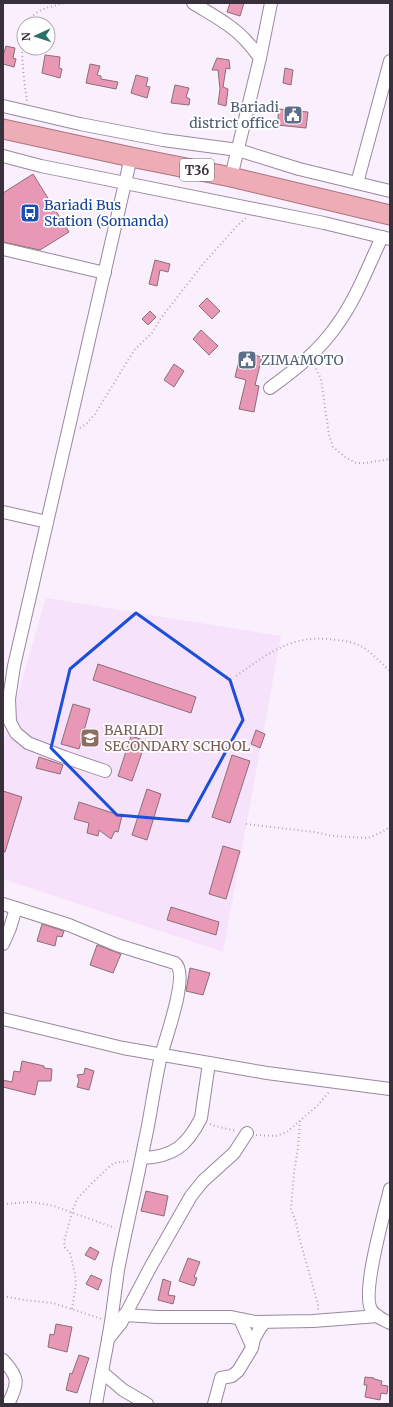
<svg xmlns="http://www.w3.org/2000/svg" width="393" height="1407" font-family="Merriweather,serif">
  <style>
    .built { fill: #f6e2fb }
    .building { fill: #e898b5; stroke: #8b6e78 }
    .lines { fill: none; stroke-linecap: round; stroke-linejoin: round }
    .minor-casing { stroke: #99889e; stroke-width: 14 }
    .trunk-casing { stroke: #ab747f; stroke-width: 21 }
    .path { stroke: #b3aab6; stroke-width: 2; stroke-dasharray: 1 3; stroke-linecap: butt }
    .minor { stroke: #fff; stroke-width: 12 }
    .trunk { stroke: #eeacb6; stroke-width: 19 }
    .marked { fill: none; stroke: #1d4ed8; stroke-width: 3; stroke-linejoin: round }
    .labels { text-anchor: middle; dominant-baseline: central; stroke-width: 3.5; stroke-linejoin: round; paint-order: stroke }
    .shield { fill: #fff; stroke: #746f76; stroke-width: 1 }
    .shield-label { font-size: 13px; font-weight: bold; fill: #38313b }
    .service-label { font-size: 14px; fill: #4e5e75; stroke: #fff; text-anchor: end }
    .transit-label { font-size: 14px; fill: #164399; stroke: #fff; text-anchor: start }
    .education-label { font-size: 14px; fill: #785e54; stroke: #fff; text-anchor: start }
  </style>
  <rect width="100%" height="100%" fill="#faeffd"/>
  <polygon class="built" points="46,598 281,636 223,952 3,879 3,744"/>
  <g class="building">
    <polygon points="230,3 244,3 240,16 227,12"/>
    <polygon points="6,46 15,48 13,58 16,59 14,67 3,64 3,56"/>
    <polygon points="45,55 60,57 59,68 62,69 60,78 42,73"/>
    <polygon points="217,58 229,60 230,69 226,68 223,87 228,89 226,106 218,104 220,89 218,70 212,70"/>
    <polygon points="90,64 100,66 97,75 101,76 101,79 118,82 116,89 86,83"/>
    <polygon points="285,68 293,70 291,85 283,83"/>
    <polygon points="136,75 148,78 146,86 150,87 147,98 131,93"/>
    <polygon points="175,85 189,88 186,97 190,99 189,105 171,103"/>
    <polygon points="279,109 308,112 306,128 277,125"/>
    <polygon points="33,174 69,232 40,250 3,242 3,193"/>
    <polygon points="155,260 170,264 168,272 160,270 157,286 149,284"/>
    <polygon points="207,298 220,311 212,319 199,306"/>
    <polygon points="150,311 156,317 148,325 142,319"/>
    <polygon points="201,330 218,346 209,355 193,339"/>
    <polygon points="241,352 262,357 255,385 259,386 254,412 239,409 246,380 235,377"/>
    <polygon points="174,364 184,371 174,387 164,380"/>
    <polygon points="98,664 196,697 191,713 93,680"/>
    <polygon points="73,704 90,709 79,749 61,744"/>
    <polygon points="256,730 265,734 260,748 251,744"/>
    <polygon points="131,736 146,741 132,781 118,776"/>
    <polygon points="232,755 250,761 230,823 212,817"/>
    <polygon points="39,757 63,765 60,774 36,768"/>
    <polygon points="147,789 161,794 147,840 132,835"/>
    <polygon points="3,791 22,797 5,852 3,852"/>
    <polygon points="79,802 122,816 118,832 115,831 111,839 99,830 98,836 87,833 89,823 74,819"/>
    <polygon points="223,846 240,851 226,899 209,894"/>
    <polygon points="171,907 219,922 216,935 167,920"/>
    <polygon points="42,924 64,931 62,937 57,936 55,946 37,941"/>
    <polygon points="97,945 121,954 113,973 90,965"/>
    <polygon points="190,968 210,973 203,995 186,991"/>
    <polygon points="22,1061 44,1066 44,1068 52,1069 51,1081 38,1081 35,1095 3,1087 3,1080 12,1082 14,1071 20,1072"/>
    <polygon points="85,1068 94,1071 89,1090 77,1087 79,1080 77,1075 84,1074"/>
    <polygon points="146,1191 168,1196 164,1216 141,1211"/>
    <polygon points="90,1247 99,1252 95,1260 85,1255"/>
    <polygon points="188,1258 200,1262 194,1277 197,1278 194,1286 179,1281"/>
    <polygon points="91,1275 102,1280 98,1290 86,1284"/>
    <polygon points="163,1279 171,1282 168,1295 175,1296 173,1304 158,1300"/>
    <polygon points="56,1324 72,1327 67,1352 48,1347 50,1334 54,1335"/>
    <polygon points="79,1355 89,1358 77,1393 66,1390 70,1373 72,1374"/>
    <polygon points="365,1377 374,1378 374,1379 382,1381 381,1385 388,1386 387,1394 381,1393 380,1400 365,1397 367,1385 364,1385"/>
  </g>
  <g class="lines">
    <g class="minor-casing">
      <g id="minor">
        <path d="M193,3c19,12 41,23 55,40 5,5 8,10 12,15"/>
        <polyline points="3,106 80,124 163,140 238,150 299,169 390,191"/>
        <polyline points="3,156 41,166 324,223 390,239"/>
        <polyline points="231,177 260,58 271,3"/>
        <polyline points="357,183 390,61"/>
        <polyline points="3,249 105,273"/>
        <path d="M270,388c25,-18 49,-37 67,-63 19,-26 31,-58 45,-88"/>
        <polyline points="3,512 47,522"/>
        <polyline points="105,771 64,757 28,743 16,733 10,722 9,699 14,666 131,157"/>
        <path d="M3,904l66,21 48,20 58,18c15,11 -10,76 -14,93 -7,29 -10,59 -17,89 -8,42 -18,83 -26,125 -2,14 -4,30 -6,45 -4,29 -11,59 -16,89"/>
        <polyline points="3,944 10,928 16,908"/>
        <polyline points="3,1019 123,1048 267,1073 390,1089"/>
        <path d="M142,1158c31,-1 45,-12 59,-40l8,-55"/>
        <path d="M390,1189c-5,22 -30,106 -18,122 4,6 12,9 18,12"/>
        <polyline points="124,1315 158,1317 231,1317 255,1322 313,1321 378,1316"/>
        <polyline points="240,1319 252,1346"/>
        <polyline points="108,1339 121,1323 151,1266 191,1196 203,1181 234,1153 247,1133"/>
        <path d="M3,1360c16,17 16,23 5,44"/>
        <polyline points="102,1372 123,1390 147,1404"/>
        <polyline points="214,1404 221,1378 232,1376 238,1371 252,1348 254,1339 260,1328 265,1322"/>
      </g>
    </g>
    <g class="trunk-casing">
      <polyline id="trunk" points="3,129 131,157 231,177 390,215"/>
    </g>
    <g class="path">
      <path d="M25,24c12,-15 23,-17 40,-21"/>
      <path d="M24,32c-4,22 0,47 3,69"/>
      <polyline points="314,365 321,379 329,435 333,447 345,457 356,463 365,463 390,459"/>
      <polyline points="80,428 87,423 95,414 135,349 152,333 161,318 203,264 237,226 246,218"/>
      <path d="M236,676c33,-23 57,-43 100,-36 11,1 22,3 31,10 8,6 15,14 23,21"/>
      <polyline points="246,824 314,832 333,836 368,838 378,834 390,827"/>
      <polyline points="300,1121 298,1148 294,1172 291,1209 296,1222 299,1237 318,1304 318,1311"/>
      <polyline points="210,1124 215,1126 236,1131"/>
      <polyline points="256,1135 276,1136 287,1132 318,1105 329,1092"/>
      <polyline points="3,1204 32,1202 54,1206 115,1228"/>
      <polyline points="3,1296 24,1300 53,1303 102,1319"/>
      <polyline points="72,1309 76,1284 75,1274 70,1253 65,1248 64,1242 72,1212 77,1199 91,1184 110,1166 114,1163 130,1161"/>
    </g>
    <use href="#minor" class="minor"/>
    <use href="#trunk" class="trunk"/>
  </g>
  <path class="marked" d="M136,613l94,67 13,40 -55,101 -71,-6 -66,-67 19,-79z"/>
  <defs>
    <g id="civic-square" transform="scale(1)"><rect x="-9" y="-9" width="18" height="18" rx="4" fill="#5c6f8a" stroke="#fff"/><path d="M-.6-6.5H3V-4.5H.6V-3L4-1V1h2V6H-6V1h2V-1L-.6-3ZM-1.2 2.5V6h2.4V2.5Z" fill="#fff"/></g>
    <g id="bus-square" transform="scale(1)"><rect x="-9" y="-9" width="18" height="18" rx="4" fill="#1a4fb4" stroke="#fff"/><path d="M-5-6H5V4H4V6H2V4H-2V6H-4V4H-5ZM-3.5-4V0h7V-4ZM-3.5 1.2v1.5H-2V1.2ZM2 1.2v1.5H3.5V1.2Z" fill="#fff"/></g>
    <g id="school-square" transform="scale(1)"><rect x="-9" y="-9" width="18" height="18" rx="4" fill="#8d6e63" stroke="#fff"/><path d="M0-5L7-2L0 1L-7-2ZM-4 1L0 2.5L4 1V4Q0 6-4 4Z" fill="#fff"/></g>
  </defs>
  <g fill-rule="evenodd">
    <use href="#civic-square" x="293" y="115"/>
    <use href="#bus-square" x="30" y="213"/>
    <use href="#civic-square" x="247" y="360"/>
    <use href="#school-square" x="90" y="738"/>
  </g>
  <g class="labels">
    <rect class="shield" x="180" y="159" width="34" height="22" rx="3"/>
    <g class="shield-label">
      <text x="197" y="170">T36</text>
    </g>
    <g class="service-label">
      <text x="279" y="107">Bariadi<tspan x="279" dy="16">district office</tspan></text>
      <text x="261" y="360" text-anchor="start">ZIMAMOTO</text>
    </g>
    <g class="transit-label">
      <text x="44" y="205">Bariadi Bus<tspan x="44" dy="16">Station (Somanda)</tspan></text>
    </g>
    <g class="education-label">
      <text x="104" y="730">BARIADI<tspan x="104" dy="16">SECONDARY SCHOOL</tspan></text>
    </g>
  </g>
  <rect width="393" height="1407" fill="none" stroke="#38313b" stroke-width="8"/>
  <g transform="translate(36 36) rotate(267)"><circle r="19" fill="#ffffff" stroke="#afadb1"/>
  <path d="M0-3L7 15L0 10L-7 15Z" fill="#287068"/>
  <text y="-6" font-size="11" font-weight="bold" text-anchor="middle" fill="#38313b">N</text>
  </g>
</svg>
